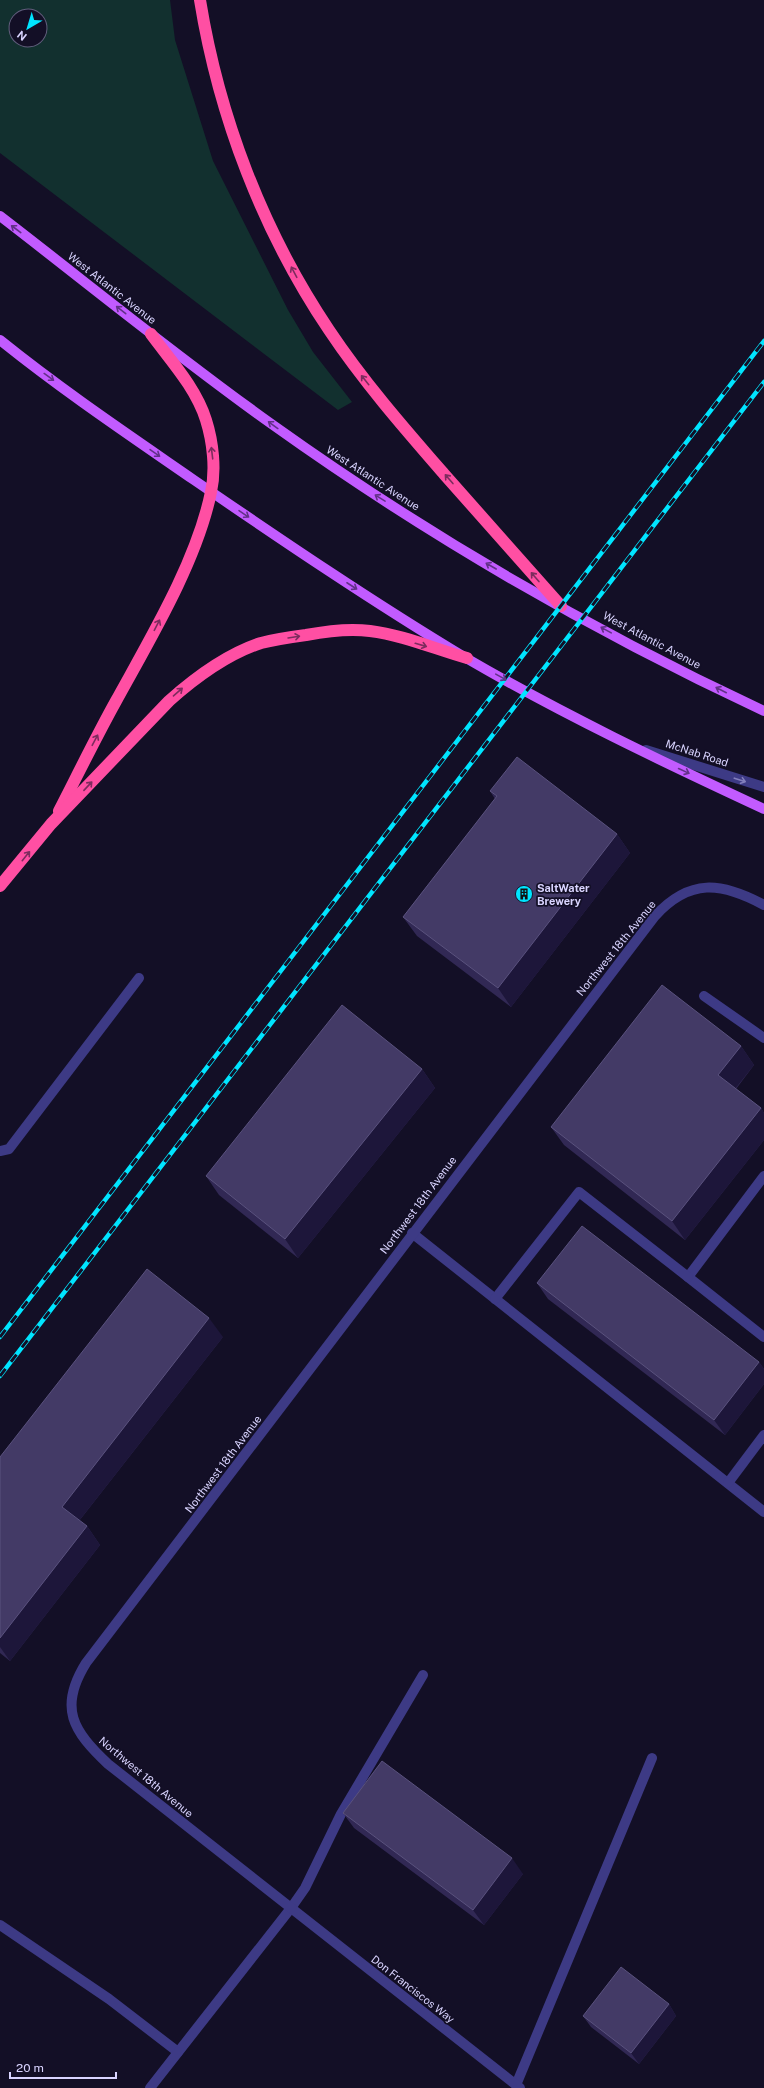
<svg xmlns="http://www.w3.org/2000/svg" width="764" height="2088" font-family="'Public Sans',sans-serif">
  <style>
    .green { fill: #12302f; fill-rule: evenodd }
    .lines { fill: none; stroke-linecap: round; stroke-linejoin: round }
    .service { stroke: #3d3a85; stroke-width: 10 }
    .minor { stroke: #3d3a85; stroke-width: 10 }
    .primary { stroke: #c25bff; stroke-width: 10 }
    .motorway { stroke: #ff4fa3; stroke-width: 12 }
    .rail-casing { stroke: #00e5ff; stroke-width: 4.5 }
    .rail { stroke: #130f26; stroke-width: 3; stroke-dasharray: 9; stroke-linecap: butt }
    .wall { fill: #312854 }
    .shaded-wall { fill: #1d163a }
    .building { fill: #433a66; stroke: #5a527e }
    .oneway { stroke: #623188 }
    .oneway2 { stroke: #7d2c5e }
    .oneway3 { stroke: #837fbc }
    .labels { text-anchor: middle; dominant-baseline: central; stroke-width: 3.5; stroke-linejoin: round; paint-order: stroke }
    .street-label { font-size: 11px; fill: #d9d4ff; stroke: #130f26 }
    .poi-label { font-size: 11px; font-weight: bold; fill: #d9d4ff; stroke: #130f26; text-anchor: start }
  </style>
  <rect width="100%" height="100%" fill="#130f26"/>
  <path class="green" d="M0,0h170l5,40 38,121 75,149 25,42 39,50 -14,8 -338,-257zM16,16h24v24h-24z"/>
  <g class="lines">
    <g class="service">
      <polyline points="704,996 764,1038"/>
      <polyline points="0,1151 9,1149 139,978"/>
      <polyline points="764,1176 688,1277 764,1337"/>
      <polyline points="412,1233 764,1512"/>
      <polyline points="495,1299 579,1192 688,1277"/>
      <polyline points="728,1483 764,1435"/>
      <polyline points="291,1908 305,1888 341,1814 423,1675"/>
      <polyline points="0,1925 109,1999 178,2052"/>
      <polyline points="516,2085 652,1758"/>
    </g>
    <g class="minor">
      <polyline points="646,750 764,787"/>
      <polyline points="150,2088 291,1908"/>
      <path d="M520,2088l-412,-324c-35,-33 -50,-56 -22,-101l569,-747c35,-38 66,-34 109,-11"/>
    </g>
    <g class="primary">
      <path d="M0,216c91,70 180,143 273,209 154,110 320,206 491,286"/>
      <path d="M0,340c62,50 129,95 194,140 89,61 179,122 272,178 96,56 197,104 298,151"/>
    </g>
    <g class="motorway">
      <path d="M200,0c19,117 63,232 129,330 34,51 75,98 115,144 39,44 78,88 117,132"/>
      <path d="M59,811c19,-37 37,-74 57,-110 34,-62 81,-140 95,-209 5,-22 2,-50 -5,-72 -10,-32 -35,-59 -55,-86"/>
      <path d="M0,886l51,-62 118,-123c27,-24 58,-47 92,-58 15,-4 30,-6 45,-8 21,-4 43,-7 64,-4 33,4 65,18 97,27"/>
    </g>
    <g class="rail-casing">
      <g id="rail">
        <polyline points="0,1337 764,341"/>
        <polyline points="0,1376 764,382"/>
      </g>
    </g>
    <use href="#rail" class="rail"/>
  </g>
  <g class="wall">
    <polygon points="490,791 617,834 630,853 511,1007 417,936 403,917 495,799"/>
    <polygon points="741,1046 754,1065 736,1089 761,1108 764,1113 764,1140 685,1240 564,1145 551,1127"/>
    <polygon points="422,1069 435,1088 298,1258 219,1195 206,1176"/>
    <polygon points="537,1283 759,1362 764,1369 764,1384 725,1435 548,1299"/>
    <polygon points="223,1337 79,1521 87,1526 100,1545 10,1661 0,1653 0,1457"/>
    <polygon points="343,1813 523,1874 484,1925 354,1828"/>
    <polygon points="669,2004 676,2016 639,2064 591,2027 583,2016"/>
  </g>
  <g class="shaded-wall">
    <polygon points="617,834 630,853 511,1007 498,988"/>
    <polygon points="741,1046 754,1065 731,1094 718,1075"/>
    <polygon points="422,1069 435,1088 298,1258 285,1239"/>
    <polygon points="761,1108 764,1113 764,1140 685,1240 672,1221"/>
    <polygon points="209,1318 223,1337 75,1526 62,1507"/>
    <polygon points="759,1362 764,1369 764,1384 725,1435 714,1420"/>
    <polygon points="87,1526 100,1545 10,1661 0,1647 0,1638"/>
    <polygon points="512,1858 523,1874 484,1925 473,1910"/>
    <polygon points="669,2004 676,2016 639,2064 631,2053"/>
  </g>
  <g class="building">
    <polygon points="517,757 617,834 498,988 403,917 497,796 490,791"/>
    <polygon points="662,985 741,1046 718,1075 761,1108 672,1221 551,1127"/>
    <polygon points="342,1005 422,1069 285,1239 206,1176"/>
    <polygon points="582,1226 759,1362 714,1420 537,1283"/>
    <polygon points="147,1269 209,1318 62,1507 87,1526 0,1638 0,1457"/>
    <polygon points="382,1761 512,1858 473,1910 343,1813"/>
    <polygon points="621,1967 669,2004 631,2053 583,2016"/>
  </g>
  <defs><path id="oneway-shaft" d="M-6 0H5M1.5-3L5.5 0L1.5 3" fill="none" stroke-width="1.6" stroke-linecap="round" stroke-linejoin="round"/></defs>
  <g class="oneway">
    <use href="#oneway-shaft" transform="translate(16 229) rotate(-143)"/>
    <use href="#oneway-shaft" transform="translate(121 310) rotate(-142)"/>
    <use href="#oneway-shaft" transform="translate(49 377) rotate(36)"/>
    <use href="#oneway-shaft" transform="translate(273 425) rotate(-144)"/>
    <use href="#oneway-shaft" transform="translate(155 453) rotate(35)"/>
    <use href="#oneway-shaft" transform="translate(380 498) rotate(-148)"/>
    <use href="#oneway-shaft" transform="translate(244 514) rotate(34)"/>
    <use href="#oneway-shaft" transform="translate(491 566) rotate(-150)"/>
    <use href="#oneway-shaft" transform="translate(352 586) rotate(33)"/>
    <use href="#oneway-shaft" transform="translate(606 630) rotate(-151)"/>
    <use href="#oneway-shaft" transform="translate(501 677) rotate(29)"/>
    <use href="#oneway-shaft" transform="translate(721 690) rotate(-153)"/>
    <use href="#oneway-shaft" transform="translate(684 771) rotate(25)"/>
  </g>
  <g class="oneway2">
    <use href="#oneway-shaft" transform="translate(294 272) rotate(-118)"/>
    <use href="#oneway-shaft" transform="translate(365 380) rotate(-129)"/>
    <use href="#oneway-shaft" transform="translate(212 453) rotate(-97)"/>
    <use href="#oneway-shaft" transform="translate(449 479) rotate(-131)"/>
    <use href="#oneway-shaft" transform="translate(535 577) rotate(-131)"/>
    <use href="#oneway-shaft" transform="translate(157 625) rotate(-63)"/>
    <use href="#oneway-shaft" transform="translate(294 637) rotate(-9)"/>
    <use href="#oneway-shaft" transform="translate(421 645) rotate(16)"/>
    <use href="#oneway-shaft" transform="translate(178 692) rotate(-41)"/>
    <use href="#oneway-shaft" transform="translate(95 740) rotate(-62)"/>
    <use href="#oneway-shaft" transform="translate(88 786) rotate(-47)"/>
    <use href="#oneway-shaft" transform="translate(26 856) rotate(-51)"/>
  </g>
  <use class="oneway3" href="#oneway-shaft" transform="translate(740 780) rotate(18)"/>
  <defs>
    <g id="building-disc" transform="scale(0.9)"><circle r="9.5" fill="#00e5ff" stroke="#130f26"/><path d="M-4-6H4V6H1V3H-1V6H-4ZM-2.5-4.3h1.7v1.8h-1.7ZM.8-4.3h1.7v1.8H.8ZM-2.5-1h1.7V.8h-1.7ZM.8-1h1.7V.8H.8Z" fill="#111"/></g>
  </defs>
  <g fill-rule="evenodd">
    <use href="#building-disc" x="524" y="894"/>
  </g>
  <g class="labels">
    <g class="street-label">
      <text transform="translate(112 288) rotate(38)">West Atlantic Avenue</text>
      <text transform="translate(373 478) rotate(33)">West Atlantic Avenue</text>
      <text transform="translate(652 640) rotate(28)">West Atlantic Avenue</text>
      <text transform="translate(697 753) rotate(18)">McNab Road</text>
      <text transform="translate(616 948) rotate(-51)">Northwest 18th Avenue</text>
      <text transform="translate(418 1205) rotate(-53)">Northwest 18th Avenue</text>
      <text transform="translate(223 1464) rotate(-53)">Northwest 18th Avenue</text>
      <text transform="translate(146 1777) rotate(40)">Northwest 18th Avenue</text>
      <text transform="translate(413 1989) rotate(38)">Don Franciscos Way</text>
    </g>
    <g class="poi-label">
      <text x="537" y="888">SaltWater<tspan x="537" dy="13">Brewery</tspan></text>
    </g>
  </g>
  <g transform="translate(28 28) rotate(218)"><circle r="19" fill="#130f26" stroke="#625e7d"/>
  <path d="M0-3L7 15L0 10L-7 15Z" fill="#00e5ff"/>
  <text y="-6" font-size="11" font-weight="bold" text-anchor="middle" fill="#d9d4ff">N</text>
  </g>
  <path d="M10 2072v6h106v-6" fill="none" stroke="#d9d4ff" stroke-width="2"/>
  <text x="16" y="2072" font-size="12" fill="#d9d4ff" stroke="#130f26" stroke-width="3" paint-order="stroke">20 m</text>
</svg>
